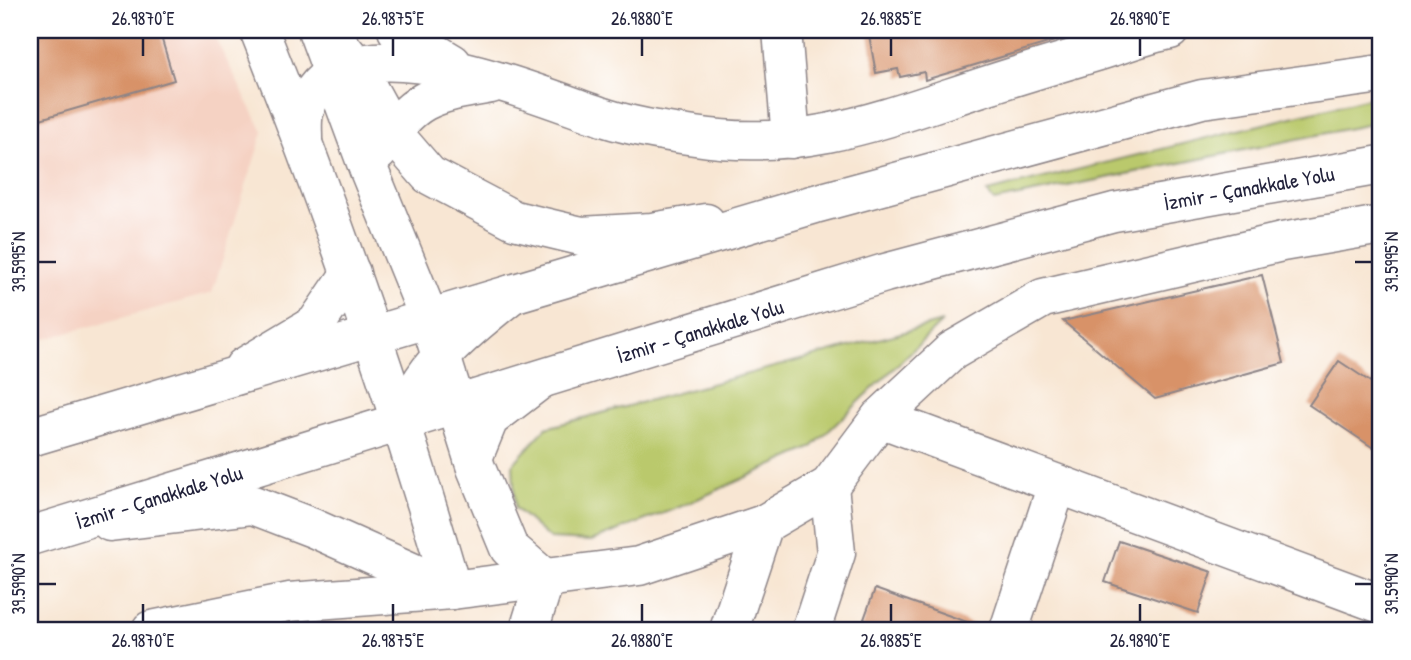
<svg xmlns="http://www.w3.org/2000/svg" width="1411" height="660" font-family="'Patrick Hand',sans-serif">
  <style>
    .built { fill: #f5d2c3 }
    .green { fill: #bac96c; stroke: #6e7654; stroke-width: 2 }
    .building { fill: #d89267 }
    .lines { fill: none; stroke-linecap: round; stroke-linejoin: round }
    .minor-casing { stroke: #8d8487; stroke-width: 41 }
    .major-casing { stroke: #8d8487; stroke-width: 41 }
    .highway-casing { stroke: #8d8487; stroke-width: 41 }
    .minor { stroke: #fff; stroke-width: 38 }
    .major { stroke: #fff; stroke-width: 38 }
    .highway { stroke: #fff; stroke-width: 38 }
    .ticks { fill: none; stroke: #22223b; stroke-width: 2.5 }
    .labels { text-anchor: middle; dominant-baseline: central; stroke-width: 5; stroke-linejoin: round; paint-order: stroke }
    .street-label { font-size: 21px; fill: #22223b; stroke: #fff }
    .neatline { fill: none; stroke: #22223b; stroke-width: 2.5 }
    .ticks-label { font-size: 18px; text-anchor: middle; fill: #22223b }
  </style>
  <rect width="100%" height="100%" fill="#fff"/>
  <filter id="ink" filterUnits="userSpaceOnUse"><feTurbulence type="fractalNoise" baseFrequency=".0143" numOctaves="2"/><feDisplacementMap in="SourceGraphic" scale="14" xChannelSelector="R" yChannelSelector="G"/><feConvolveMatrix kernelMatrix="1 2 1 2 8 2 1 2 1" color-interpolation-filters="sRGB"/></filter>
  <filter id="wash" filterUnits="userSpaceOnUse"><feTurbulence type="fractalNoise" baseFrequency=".00686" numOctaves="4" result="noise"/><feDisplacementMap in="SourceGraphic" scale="28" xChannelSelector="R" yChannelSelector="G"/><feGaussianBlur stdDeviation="1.57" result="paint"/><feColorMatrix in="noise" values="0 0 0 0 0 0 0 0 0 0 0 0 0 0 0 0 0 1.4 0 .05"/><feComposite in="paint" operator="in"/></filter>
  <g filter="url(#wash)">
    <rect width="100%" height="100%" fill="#f8e6d3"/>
    <polygon class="built" points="30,30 211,30 263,132 212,293 30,343"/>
    <g class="green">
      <polygon points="1381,95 1381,122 994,201 987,192"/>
      <polygon points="942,322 811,448 682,506 591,541 550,539 515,508 513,464 546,428"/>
    </g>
    <g id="blocks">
      <g class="building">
        <polygon points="30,30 159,30 174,80 30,122"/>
        <polygon points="868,30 1088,30 1088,31 925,80 924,72 900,77 898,69 876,73"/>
        <polygon points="1262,275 1284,363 1155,399 1063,321"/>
        <polygon points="1339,361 1381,389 1381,453 1309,405"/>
        <polygon points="1119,541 1212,572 1198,613 1105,582"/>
        <polygon points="875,589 978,626 977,630 860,630"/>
      </g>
    </g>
  </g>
  <g filter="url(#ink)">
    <use href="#blocks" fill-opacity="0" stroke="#8d8487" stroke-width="2"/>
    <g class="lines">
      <g class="minor-casing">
        <g id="minor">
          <polyline points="782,30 791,139"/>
          <polyline points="880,418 1381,604"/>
          <polyline points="151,630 289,602 452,590"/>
          <polyline points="529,630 545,579"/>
          <polyline points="729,630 764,524"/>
          <polyline points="811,630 836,553 829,486"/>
          <polyline points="1009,630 1057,485"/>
        </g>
      </g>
      <g class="major-casing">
        <g id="major">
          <path d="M259,30c73,183 138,370 193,560"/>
          <polyline points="317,30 368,168 429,318 476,468 509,548 545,579"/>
          <polyline points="397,30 452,63"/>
          <polyline points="341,47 354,63 392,132 429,175 514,220 581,236 652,232 706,223"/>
          <path d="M303,139c0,-8 -1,-18 1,-26 29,-108 237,-16 302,5 28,9 60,14 89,18 110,17 191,-18 293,-51 37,-12 74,-23 111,-34 24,-7 47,-17 71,-21"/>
          <path d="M378,152c36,-55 50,-57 113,-68"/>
          <polyline points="244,367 316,324 351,273"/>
          <path d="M403,423c15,-56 65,-94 109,-129"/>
          <polyline points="473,458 489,419 540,380"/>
          <polyline points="110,522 253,505 313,528 452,590 639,566 764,524 829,486 880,418 952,351 1043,298 1282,242 1381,225"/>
        </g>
      </g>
      <g class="highway-casing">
        <g id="highway">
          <polyline points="30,437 815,204 1202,99 1381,74"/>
          <polyline points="30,536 885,273 1114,212 1381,165"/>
        </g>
      </g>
      <use href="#minor" class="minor"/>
      <use href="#major" class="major"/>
      <use href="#highway" class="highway"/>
    </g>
  </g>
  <path class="ticks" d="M143,38v18M393,38v18M642,38v18M891,38v18M1140,38v18M38,262h18M1355,262h17M38,584h18M1355,584h17M143,604v18M393,604v18M642,604v18M891,604v18M1140,604v18"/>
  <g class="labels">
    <g class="street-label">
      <text transform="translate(1249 188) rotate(-10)">İzmir - Çanakkale Yolu</text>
      <text transform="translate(700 331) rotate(-17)">İzmir - Çanakkale Yolu</text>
      <text transform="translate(159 497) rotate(-17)">İzmir - Çanakkale Yolu</text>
    </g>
  </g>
  <rect width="1411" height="660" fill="none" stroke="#fff" stroke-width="77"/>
  <rect x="38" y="38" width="1334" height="584" class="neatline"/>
  <g class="ticks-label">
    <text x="143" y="25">26.9870°E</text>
    <text x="393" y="25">26.9875°E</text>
    <text x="642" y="25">26.9880°E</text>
    <text x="891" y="25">26.9885°E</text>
    <text x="1140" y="25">26.9890°E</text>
    <text transform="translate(19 262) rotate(-90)" y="6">39.5995°N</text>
    <text transform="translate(1392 262) rotate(-90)" y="6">39.5995°N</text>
    <text transform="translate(19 584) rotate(-90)" y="6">39.5990°N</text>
    <text transform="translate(1392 584) rotate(-90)" y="6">39.5990°N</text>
    <text x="143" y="647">26.9870°E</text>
    <text x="393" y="647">26.9875°E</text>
    <text x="642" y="647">26.9880°E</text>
    <text x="891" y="647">26.9885°E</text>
    <text x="1140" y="647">26.9890°E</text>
  </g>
</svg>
